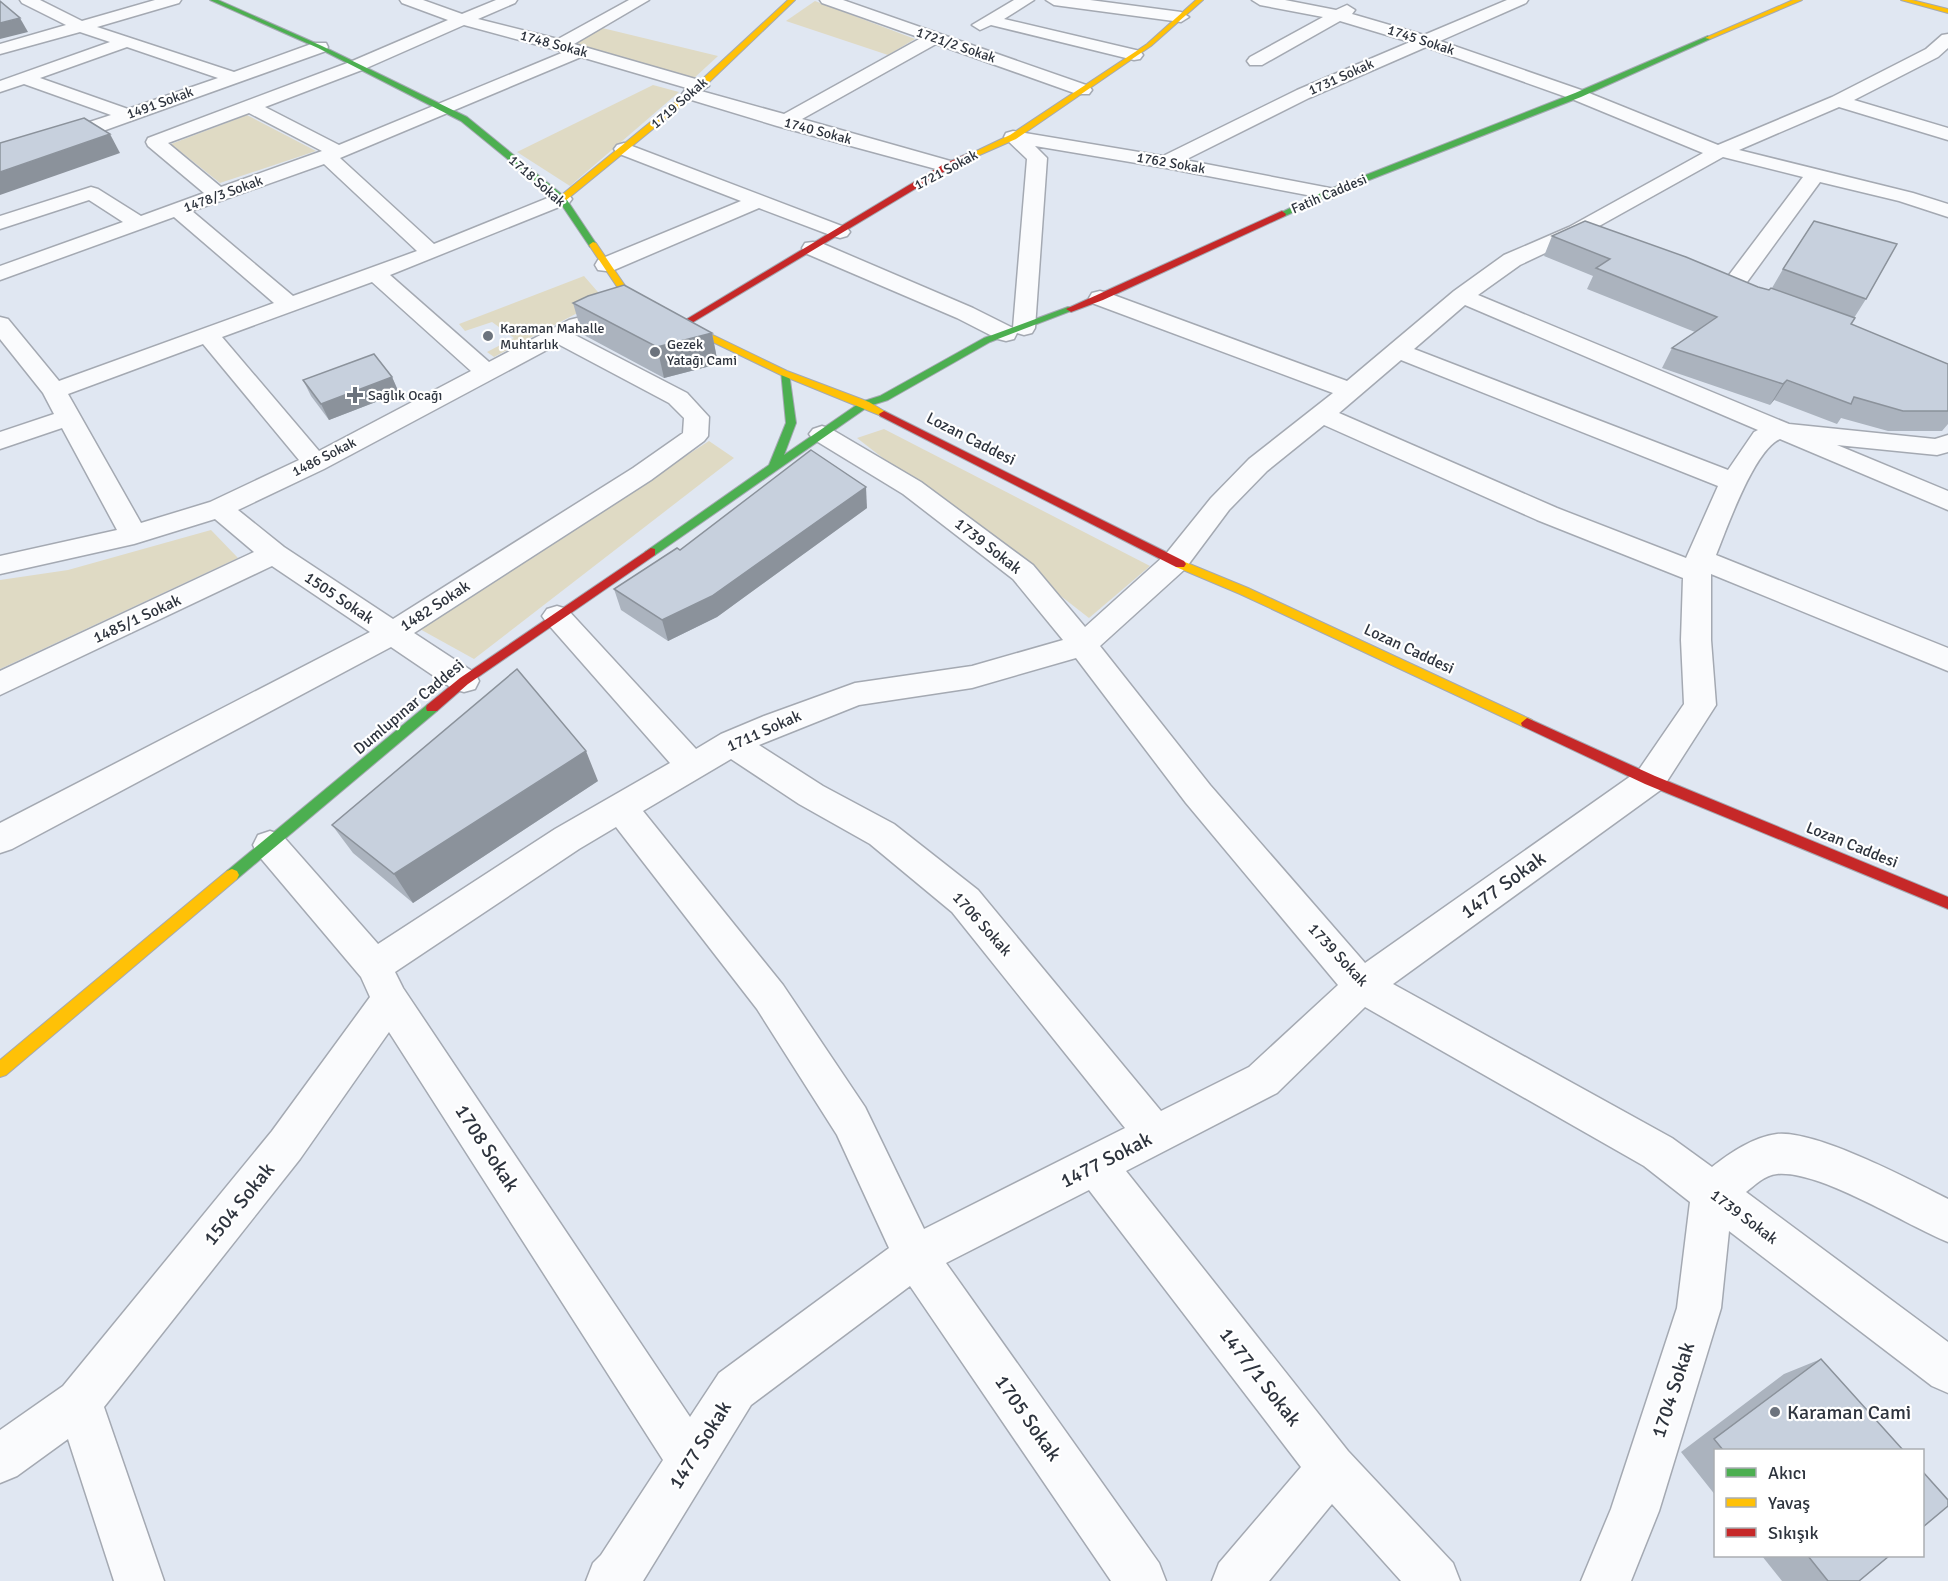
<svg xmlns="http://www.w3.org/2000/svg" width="1948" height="1581" font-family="Signika,sans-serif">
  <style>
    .green { fill: #dfdac4 }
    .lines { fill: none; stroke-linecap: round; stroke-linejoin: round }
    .street-casing { stroke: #a4a9b2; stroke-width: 3 }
    .fast-casing { stroke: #a4a9b2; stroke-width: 2 }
    .slow-casing { stroke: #a4a9b2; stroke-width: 2 }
    .jam-casing { stroke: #a4a9b2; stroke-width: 2 }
    .street { fill: #fafbfd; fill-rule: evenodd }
    .fast { fill: #4caf50; fill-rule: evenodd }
    .slow { fill: #ffc107; fill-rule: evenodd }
    .jam { fill: #c62828; fill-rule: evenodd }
    .wall { fill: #abb3be }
    .shaded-wall { fill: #8b929b }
    .building { fill: #c7d0dd; stroke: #8b929b; stroke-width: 1.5 }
    .poi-dot { fill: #6c737d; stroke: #fff; stroke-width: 2 }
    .labels { text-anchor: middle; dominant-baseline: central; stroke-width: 4.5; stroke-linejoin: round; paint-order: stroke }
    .far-street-label { font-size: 14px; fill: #2e343e; stroke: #fff }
    .far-poi-label { font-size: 14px; fill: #2e343e; stroke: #fff; text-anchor: start }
    .street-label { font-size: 16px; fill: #2e343e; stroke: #fff }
    .near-street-label { font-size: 20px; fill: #2e343e; stroke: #fff }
    .near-poi-label { font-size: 20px; fill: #2e343e; stroke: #fff; text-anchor: start }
  </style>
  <rect width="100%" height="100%" fill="#e0e7f2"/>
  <g class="green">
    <polygon points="815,1 915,39 888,55 786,21"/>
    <polygon points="594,26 718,56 693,79 569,44"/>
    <polygon points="653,85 679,92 570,186 517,152"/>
    <polygon points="247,115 316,151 220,183 171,144"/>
    <polygon points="584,276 604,299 494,357 487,352 514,338 492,322 465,331 459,324"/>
    <polygon points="884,429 1150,566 1089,618 857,438"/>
    <polygon points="709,441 734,458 474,659 418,628"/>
    <polygon points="211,530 238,558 0,669 0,580 68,570"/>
  </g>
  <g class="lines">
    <g class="street-casing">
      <g id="street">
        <path d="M20,0h20l42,21 73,-21h26l-2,3 -82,24 137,45 80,-29h12l2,4 -2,4 -226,81 -100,31v-12l111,-36 -87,-31 -24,8v-11l110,-39 -30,-10 -80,22v-10l66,-19 -44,-22zM127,47l91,31 -90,31 -88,-31z"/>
        <path d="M400,0h23l39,14 34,-14h21l-2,3 -37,16 80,20 71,-39h20l-75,44 132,38 3,4 -8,5 83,23 137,-76 -99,-35 -2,-3h23l246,86 3,4 -3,4h-12l-141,-50 -134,75 152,43 3,4 -3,4 -7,2 -170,-46 -92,-28 -3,-4 3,-4 5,-1 -109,-32 -241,101 94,86 121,-49h14l3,4 -3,4 -179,72 99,87 80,-42 8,-2 8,2 3,5 -3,5 -10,5 112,58 22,24 -1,19 -4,5 -53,39 -237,153 61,40 4,8 -4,8 -11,3 -11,-3 -62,-42 -379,202 -12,4v-30l370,-191 -98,-66 -272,129v-24l254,-119 -39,-33 -81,25 -134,30v-18l117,-26 -55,-102 -62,21v-17l54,-18 -11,-21 -43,-54v-22l8,2 51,62 215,-78 -100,-86 -174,63v-14l123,-44 -34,-22 -89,29v-13l91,-29 7,2 43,27 63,-23 -56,-47 -2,-4 2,-4 202,-76 98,-42 -46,-17zM464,25l100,27 -225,93 -74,-38 97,-37zM249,113l73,38 -101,36 -53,-44zM324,164l93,87 -124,45 -101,-85zM372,282l99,89 -152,80 -97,-114zM203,344l96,116 -89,42 -69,21 -73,-129zM558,344l111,59 15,15 -1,15 -50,35 -240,151 -109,-72 -46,-37 86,-41z"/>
        <polygon points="1014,0 1034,0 1004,19 1140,51 1143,55 1140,59 1134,60 991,25 980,30 972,25"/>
        <polygon points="1046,0 1090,0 1181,12 1189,17 1181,22 1054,5"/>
        <path d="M1252,0h33l51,10 11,-5 8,5 -3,4 72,21 83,-35h21l-2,3 -86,38 144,50 134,54 114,-48 94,-48 16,-14 6,-1v14l-10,9 -84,43 94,28v12l-109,-33 -100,43 174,43 35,11v13l-49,-16 -79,-19 -81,111 -8,2 -8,-2 -3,-5 3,-5 80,-106 -80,-20 -140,78 -63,30 -42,30 311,129 146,15 13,-4v17l-11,3 -100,-10 111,46v19l-168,-71c-26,11 -53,89 -64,116l232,93v23l-237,-97v66l5,65 -54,84 -269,195 279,154 40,29c18,-14 41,-30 65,-33 39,-4 134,46 171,65v43c-42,-17 -128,-72 -171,-68 -12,1 -22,11 -31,18l202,150v51l-16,-7 -203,-155 -8,77 -62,203 -28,70h-50l30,-72 66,-201 13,-106 -46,-36 -279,-159 -88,86 -151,78 222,280 105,112 7,18h-59l-69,-77 -63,77h-57l7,-18 82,-96 -212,-277 -143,73 213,300 7,18h-55l-201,-295 -159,119 -108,176h-57l7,-18 8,-8 62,-95 -274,-428 -89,127 -196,248 60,174h-50l-46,-142 -51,37 -17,7v-53l63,-44 209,-255 98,-134 -9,-20 -103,-122 -5,-10 5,-10 12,-4 12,4 96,109 177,-115 115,-66 -123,-140 -5,-7 5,-7 10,-3 10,3 129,140 25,-15 43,-18 91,-33 117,-17 91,-26 -50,-61 -110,-85 -90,-55 -4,-5 4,-5 9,-3 9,3 90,53 112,83 52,62 80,-72 46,-57 38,-39 84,-66 -241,-90 -3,-5 3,-5 8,-2 8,2 239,88 107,-90 50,-36 65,-28 134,-74 -131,-54 -146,-52 -117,51 -124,62 150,29 3,4 -3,4 -7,2 -162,-31 -131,-22 12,12 -12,170 -3,5 -8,2 -7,-2 -3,6 -8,2 -8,-2 -41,-21 -152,-65 -3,-5 3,-5 8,-1 8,1 152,65 40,20 14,-169 -23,-22 2,-4 7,-2 150,25 134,-66 113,-48 -70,-21 -78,44h-12l-3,-4 3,-4 73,-40 -63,-12zM1465,305l293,125 -4,2 -26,38 -314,-121zM1401,360l317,126 -32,72 -129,-50 -218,-95zM1324,425l213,95 146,58 -2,62 3,64 -46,67 -273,192 -155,-178 -110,-139 85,-77 44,-59 38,-39zM1076,658l110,145 152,182 -89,82 -88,44 -183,-221 -84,-66 -71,-38 -64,-41 100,-40 113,-17zM731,759l68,45 71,40 82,68 173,216 -201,101 -59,-122 -82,-122 -140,-174zM616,827l141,182 80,126 52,113 -170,125 -29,44 -287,-429 -8,-16 184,-123z"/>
        <polygon points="624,143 847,228 850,232 847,236 840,238 833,236 759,208 614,270 606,271 598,270 595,265 598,260 741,201 617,153 614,149 617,145"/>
      </g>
    </g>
    <g class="fast-casing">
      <g id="fast">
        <polygon points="210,0 218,0 322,46 467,117 565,197 597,245 590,247 559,201 461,121 318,48"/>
        <polygon points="1708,36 1710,39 1581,97 1331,195 1285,216 1278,214 1325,191 1575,93"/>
        <polygon points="1068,307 1076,309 990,342 888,400 869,406 655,555 647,555 645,552 769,465 786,423 781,371 789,373 796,423 784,455 861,402 880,396 984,338"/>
        <polygon points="432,703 437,705 438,708 437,711 237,879 232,881 227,879 225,875 227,871 427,705"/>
      </g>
    </g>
    <g class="slow-casing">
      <g id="slow">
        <polygon points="788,0 795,0 703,88 565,201 559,201 559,197 697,84"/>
        <polygon points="1196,0 1203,0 1151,46 1016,139 975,157 968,155 1010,135 1147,44"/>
        <polygon points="1793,0 1802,0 1710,39 1705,38"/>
        <polygon points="1901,0 1912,0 1948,9 1948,13"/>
        <polygon points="593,242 596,243 632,296 787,371 869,402 889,414 884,417 781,375 626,300 589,245"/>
        <polygon points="1180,560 1248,588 1532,720 1533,723 1527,728 1522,726 1240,594 1176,567 1176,561"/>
        <polygon points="232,869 237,871 239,875 237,879 6,1075 0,1077 0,1060 227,871"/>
      </g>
    </g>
    <g class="jam-casing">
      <g id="jam">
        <polygon points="969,153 976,155 950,168 685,327 677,325 944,164"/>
        <polygon points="1282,211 1286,214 1285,216 1103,300 1071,312 1066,309"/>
        <polygon points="884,411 1184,561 1186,564 1184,567 1176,567 880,416 879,414"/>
        <polygon points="651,548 655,549 655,555 468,684 437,711 427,711 426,708 427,705 460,678"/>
        <polygon points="1527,718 1655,776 1948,897 1948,909 1645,784 1522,726 1521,723"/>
      </g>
    </g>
    <use href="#street" class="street"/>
    <use href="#fast" class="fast"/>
    <use href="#slow" class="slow"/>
    <use href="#jam" class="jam"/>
  </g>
  <g class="wall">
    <polygon points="1552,236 1769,290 1772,288 1783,269 1866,299 1854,318 1851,324 1948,364 1948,424 1942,431 1888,431 1841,418 1837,424 1774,400 1770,405 1662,368 1672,348 1695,332 1587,289 1593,276 1544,256"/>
    <polygon points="573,303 712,333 718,364 664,378 582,334"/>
    <polygon points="392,377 399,393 329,420 311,396 303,380"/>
    <polygon points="867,508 717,617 668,641 621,610 614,589 680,550"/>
    <polygon points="598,781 413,903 353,853 332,825"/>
    <polygon points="1821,1359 1903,1450 1716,1450 1716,1496 1681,1452 1784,1374"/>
    <polygon points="1762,1556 1889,1556 1859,1581 1782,1581"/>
  </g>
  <g class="shaded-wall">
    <polygon points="20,18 28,32 0,39 0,23"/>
    <polygon points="110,134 120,153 0,195 0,172"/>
    <polygon points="712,333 718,364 664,378 657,347"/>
    <polygon points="392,377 399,393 329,420 321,404"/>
    <polygon points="1787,380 1774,400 1770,405 1783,384"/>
    <polygon points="866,487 867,508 717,617 668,641 662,620"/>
    <polygon points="586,751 598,781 413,903 394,874"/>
  </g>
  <g class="building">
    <polygon points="0,1 20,18 0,23"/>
    <polygon points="84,118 110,134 0,172 0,143"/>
    <polygon points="1585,221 1686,257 1758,287 1769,290 1771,288 1855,318 1851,324 1948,364 1948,411 1903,411 1854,397 1851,404 1787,380 1783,384 1672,348 1717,317 1596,268 1610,259 1552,236"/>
    <polygon points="1814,221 1897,244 1866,299 1783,269"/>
    <polygon points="624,285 712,333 657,347 573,303 588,296"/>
    <polygon points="374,354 392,377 321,404 303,380"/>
    <polygon points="811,450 866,487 712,596 662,620 614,589 677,548 680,550"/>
    <polygon points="517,669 586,751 394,874 332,825"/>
    <polygon points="1821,1359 1903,1450 1723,1450 1714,1439"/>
    <polygon points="1923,1472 1948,1500 1948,1506 1923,1527"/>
    <polygon points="1808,1556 1889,1556 1859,1581 1828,1581"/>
  </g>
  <g class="poi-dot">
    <circle cx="488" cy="336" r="6"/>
    <circle cx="655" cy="352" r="6"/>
    <path d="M352 386h6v6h6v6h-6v6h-6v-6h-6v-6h6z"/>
    <circle cx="1775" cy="1412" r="6"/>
  </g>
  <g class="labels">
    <g class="far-street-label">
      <text transform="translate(1421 40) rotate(18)">1745 Sokak</text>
      <text transform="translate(554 44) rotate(15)">1748 Sokak</text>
      <text transform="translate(956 45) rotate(19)">1721/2 Sokak</text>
      <text transform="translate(1341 77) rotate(-24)">1731 Sokak</text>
      <text transform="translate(160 103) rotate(-20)">1491 Sokak</text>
      <text transform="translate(679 103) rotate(-41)">1719 Sokak</text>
      <text transform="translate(818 131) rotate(15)">1740 Sokak</text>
      <text transform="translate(1171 163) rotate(10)">1762 Sokak</text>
      <text transform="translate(946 170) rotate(-28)">1721 Sokak</text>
      <text transform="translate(537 181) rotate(41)">1718 Sokak</text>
      <text transform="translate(223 194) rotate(-20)">1478/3 Sokak</text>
      <text transform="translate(1329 194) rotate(-23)">Fatih Caddesi</text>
      <text transform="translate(324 457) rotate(-27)">1486 Sokak</text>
    </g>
    <g class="far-poi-label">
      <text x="500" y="328">Karaman Mahalle<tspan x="500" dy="16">Muhtarlık</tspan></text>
      <text x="667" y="344">Gezek<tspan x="667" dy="16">Yatağı Cami</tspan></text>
      <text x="368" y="395">Sağlık Ocağı</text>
    </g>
    <g class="street-label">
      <text transform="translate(971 439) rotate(27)">Lozan Caddesi</text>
      <text transform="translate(988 546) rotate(38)">1739 Sokak</text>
      <text transform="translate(339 598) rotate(34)">1505 Sokak</text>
      <text transform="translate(435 606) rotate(-33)">1482 Sokak</text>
      <text transform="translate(137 619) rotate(-25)">1485/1 Sokak</text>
      <text transform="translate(1409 649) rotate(25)">Lozan Caddesi</text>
      <text transform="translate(409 707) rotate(-40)">Dumlupınar Caddesi</text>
      <text transform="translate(764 731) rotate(-24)">1711 Sokak</text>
      <text transform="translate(1852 845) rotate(22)">Lozan Caddesi</text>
      <text transform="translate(982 924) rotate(48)">1706 Sokak</text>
      <text transform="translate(1338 955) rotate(47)">1739 Sokak</text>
      <text transform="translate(1744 1217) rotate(37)">1739 Sokak</text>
    </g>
    <g class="near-street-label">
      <text transform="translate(1503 885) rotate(-36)">1477 Sokak</text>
      <text transform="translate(487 1148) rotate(57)">1708 Sokak</text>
      <text transform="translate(1106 1160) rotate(-27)">1477 Sokak</text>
      <text transform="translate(239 1204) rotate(-51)">1504 Sokak</text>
      <text transform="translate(1260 1377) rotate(52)">1477/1 Sokak</text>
      <text transform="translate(1673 1390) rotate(-72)">1704 Sokak</text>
      <text transform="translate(1028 1418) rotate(55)">1705 Sokak</text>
      <text transform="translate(700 1445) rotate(-58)">1477 Sokak</text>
    </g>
    <g class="near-poi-label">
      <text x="1787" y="1412">Karaman Cami</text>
    </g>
  </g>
  <rect x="1714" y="1449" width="210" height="108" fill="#ffffff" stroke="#abaeb2" stroke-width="1.5"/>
  <rect x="1726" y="1468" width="30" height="9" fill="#4caf50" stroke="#abaeb2" stroke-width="1.5"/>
  <text x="1768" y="1479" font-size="18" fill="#2e343e">Akıcı</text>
  <rect x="1726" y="1498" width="30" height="9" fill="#ffc107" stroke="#abaeb2" stroke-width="1.5"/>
  <text x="1768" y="1509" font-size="18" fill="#2e343e">Yavaş</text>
  <rect x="1726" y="1528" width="30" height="9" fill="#c62828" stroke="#abaeb2" stroke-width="1.5"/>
  <text x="1768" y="1539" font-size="18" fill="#2e343e">Sıkışık</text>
</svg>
